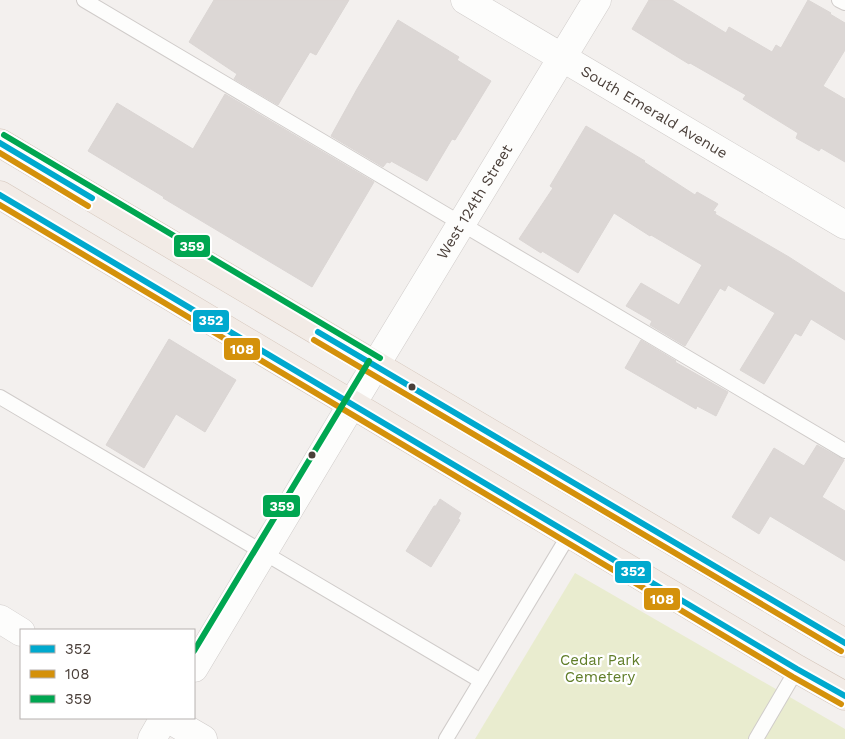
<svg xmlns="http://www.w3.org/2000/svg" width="845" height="739" font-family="'Work Sans',sans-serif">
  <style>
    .green { fill: #e9eccf }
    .building { fill: #dcd7d5; stroke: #dbd6d4 }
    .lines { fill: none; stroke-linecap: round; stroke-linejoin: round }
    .service-casing { stroke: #d0ccca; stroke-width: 16 }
    .minor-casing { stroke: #d0ccca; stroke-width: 29 }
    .primary-casing { stroke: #d5c6bb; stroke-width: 29 }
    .service { stroke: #fdfdfc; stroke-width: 14 }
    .minor { stroke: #fdfdfc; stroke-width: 28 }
    .primary { stroke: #f2ebe6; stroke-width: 28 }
    .bus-1-casing { stroke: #fff; stroke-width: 10 }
    .bus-2-casing { stroke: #fff; stroke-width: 10 }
    .bus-3-casing { stroke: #fff; stroke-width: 10 }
    .bus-1 { stroke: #00a9ce; stroke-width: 6 }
    .bus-2 { stroke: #d4910b; stroke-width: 6 }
    .bus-3 { stroke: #00a651; stroke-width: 6 }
    .bus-dot { fill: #4a3f39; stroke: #fff; stroke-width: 2 }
    .labels { text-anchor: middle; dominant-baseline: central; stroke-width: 4.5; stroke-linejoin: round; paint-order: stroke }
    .street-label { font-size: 15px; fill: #4a3f39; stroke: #fff }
    .park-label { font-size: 15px; fill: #617e2a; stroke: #fff }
    .line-badge { stroke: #fff; stroke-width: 2 }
    .badge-label { font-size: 14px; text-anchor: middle; font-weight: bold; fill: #fff }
  </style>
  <rect width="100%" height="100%" fill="#f3f0ee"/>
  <polygon class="green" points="575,573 845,729 845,739 475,739"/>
  <g class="building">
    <polygon points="214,0 349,0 316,55 310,52 278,105 234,79 237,74 189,42"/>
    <polygon points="649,0 672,0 726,33 729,27 772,52 776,45 781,48 808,0 831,13 830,14 845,23 845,50 823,86 845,99 845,162 821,148 819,151 796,138 798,133 743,99 746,95 690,63 689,64 632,29"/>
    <polygon points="398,20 459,57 457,60 491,81 455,140 452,139 427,181 391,161 390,163 387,162 383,167 331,136 357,89"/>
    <polygon points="225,94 374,182 312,287 163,198 164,197 88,151 117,103 193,149"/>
    <polygon points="586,126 645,161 644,162 695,195 697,192 718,204 713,211 716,212 715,214 789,257 845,293 845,340 811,319 801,336 795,333 764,384 740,370 775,313 728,285 725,291 720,288 685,346 650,325 652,321 626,306 641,283 679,305 702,265 651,235 650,236 614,213 578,273 542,251 541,253 519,239 553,188 550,186"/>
    <polygon points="169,339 236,380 205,432 176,414 144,468 106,445"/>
    <polygon points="641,340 676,361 675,362 728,392 716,416 697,406 696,409 625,368"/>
    <polygon points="817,445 844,460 822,497 845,511 845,561 770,516 759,534 732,517 774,448 804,466"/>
    <polygon points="440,499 461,513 458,519 460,520 431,567 406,551 434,506 436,506"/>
  </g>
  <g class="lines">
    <g class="service-casing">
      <g id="service">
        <polyline points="84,0 845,451"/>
        <polyline points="839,0 845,3"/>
        <polyline points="0,397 481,681"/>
        <polyline points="446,739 570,533"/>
        <polyline points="756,739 797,669"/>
      </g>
    </g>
    <g class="minor-casing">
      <g id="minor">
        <path id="s1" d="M465,0l380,225"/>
        <polyline points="0,619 21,632"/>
        <path id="s2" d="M194,668l158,-264 245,-404"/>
        <polyline points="167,718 203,739"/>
        <polyline points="152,739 164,718"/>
      </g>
    </g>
    <g class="primary-casing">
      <g id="primary">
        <polyline points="0,143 845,643"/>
        <polyline points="0,195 797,669 845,696"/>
      </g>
    </g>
    <use href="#service" class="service"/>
    <use href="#minor" class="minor"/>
    <use href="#primary" class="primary"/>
    <g class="bus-1-casing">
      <g id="bus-1">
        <polyline points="0,143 92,198"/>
        <polyline points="0,195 797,669 845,696"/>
        <polyline points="318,332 845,643"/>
      </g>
    </g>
    <g class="bus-2-casing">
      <g id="bus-2">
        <polyline points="0,153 88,206"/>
        <polyline points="0,205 793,677 841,704"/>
        <polyline points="314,340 841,651"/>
      </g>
    </g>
    <g class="bus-3-casing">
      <g id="bus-3">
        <polyline points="4,135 380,358"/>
        <polyline points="194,651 369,361"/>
      </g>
    </g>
    <use href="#bus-1" class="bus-1"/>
    <use href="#bus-2" class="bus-2"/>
    <use href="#bus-3" class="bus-3"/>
  </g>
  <g class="bus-dot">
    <circle cx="412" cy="387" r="4.5"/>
    <circle cx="312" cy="455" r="4.5"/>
  </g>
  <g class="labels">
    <g class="street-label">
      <text stroke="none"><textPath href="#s1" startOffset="220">South Emerald Avenue</textPath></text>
      <text stroke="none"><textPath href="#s2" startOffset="544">West 124th Street</textPath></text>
    </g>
    <g class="park-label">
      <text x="600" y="660">Cedar Park<tspan x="600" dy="17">Cemetery</tspan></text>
    </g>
  </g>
  <g class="line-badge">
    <rect x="173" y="234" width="38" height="24" rx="5" fill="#00a651"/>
    <rect x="192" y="309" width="38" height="24" rx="5" fill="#00a9ce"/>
    <rect x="223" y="337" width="38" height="24" rx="5" fill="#d4910b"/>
    <rect x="262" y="494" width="39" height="24" rx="5" fill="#00a651"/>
    <rect x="614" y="560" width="38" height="24" rx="5" fill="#00a9ce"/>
    <rect x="643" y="587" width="38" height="24" rx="5" fill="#d4910b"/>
  </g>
  <g class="badge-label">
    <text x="192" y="251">359</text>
    <text x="211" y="325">352</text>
    <text x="242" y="354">108</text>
    <text x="282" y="511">359</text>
    <text x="633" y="576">352</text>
    <text x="662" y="604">108</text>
  </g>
  <rect x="20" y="629" width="175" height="90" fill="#ffffff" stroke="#b7b2b0"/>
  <rect x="30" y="645" width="25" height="8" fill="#00a9ce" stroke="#b7b2b0"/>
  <text x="65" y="654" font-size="15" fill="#4a3f39">352</text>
  <rect x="30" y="670" width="25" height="8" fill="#d4910b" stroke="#b7b2b0"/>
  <text x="65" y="679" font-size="15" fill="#4a3f39">108</text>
  <rect x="30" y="695" width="25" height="8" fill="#00a651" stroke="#b7b2b0"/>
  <text x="65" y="704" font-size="15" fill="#4a3f39">359</text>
</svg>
